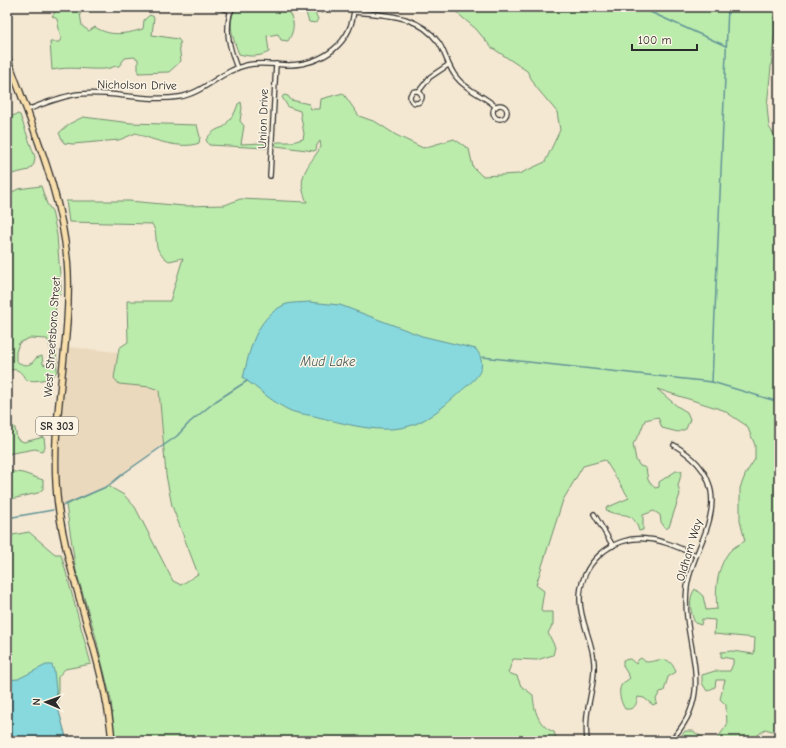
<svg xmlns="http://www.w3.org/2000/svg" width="786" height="748" font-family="'Comic Neue',sans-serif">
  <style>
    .built { fill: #ebd9bd }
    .green { fill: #bbecac; stroke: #738c6c; fill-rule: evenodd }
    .water { fill: #87d9de; stroke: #629396 }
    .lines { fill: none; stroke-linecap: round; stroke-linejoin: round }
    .stream { stroke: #629396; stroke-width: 1.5 }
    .minor-casing { stroke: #2b2b2b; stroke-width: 6 }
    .primary-casing { stroke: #2b2b2b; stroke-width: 8 }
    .minor { stroke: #fcf5e5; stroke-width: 3.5 }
    .primary { stroke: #f8deab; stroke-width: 5.5 }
    .labels { text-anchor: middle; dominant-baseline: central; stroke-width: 3; stroke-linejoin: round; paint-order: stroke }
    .shield { fill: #fcf5e5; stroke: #6a6863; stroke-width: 1 }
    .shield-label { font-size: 11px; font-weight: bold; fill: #2b2b2b }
    .street-label { font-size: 12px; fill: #2b2b2b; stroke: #fcf5e5 }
    .water-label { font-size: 13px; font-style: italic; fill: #425658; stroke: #fcf5e5 }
  </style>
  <rect width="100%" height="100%" fill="#f4e8d3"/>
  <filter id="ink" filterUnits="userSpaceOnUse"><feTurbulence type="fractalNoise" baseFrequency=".025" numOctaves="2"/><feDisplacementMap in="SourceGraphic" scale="8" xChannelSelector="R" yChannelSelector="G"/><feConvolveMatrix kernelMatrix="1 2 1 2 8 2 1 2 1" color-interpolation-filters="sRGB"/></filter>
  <g filter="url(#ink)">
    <polygon class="built" points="69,347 118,352 114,378 159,390 163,445 108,486 62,506 56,464 58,428"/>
    <g class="green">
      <path d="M59,7h20l3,19 7,5 6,-4c15,10 31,7 48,2l1,-9 6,-5 4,2 -2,18 26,4 3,4 -2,1 2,17 -12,11 -31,1v-14l-4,-2 -9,1 -6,8c-6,0 -10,3 -15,3 -18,1 -34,-3 -52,1l-2,-28h9l2,-3 -4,-20 -5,-3z"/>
      <path d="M237,7h47c11,11 12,21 4,34l-7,-1 -3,-6 -11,2 2,16c-10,5 -19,5 -30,2 -6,-15 -13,-33 -2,-47z"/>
      <polygon points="304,7 326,7 326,10 322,14 320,8 314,10 318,19 316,23 309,22"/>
      <path d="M450,7l323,1 2,20 -8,78 2,21 10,15v591l-14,-4 -14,12h-74l8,-10h8l11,8h13l10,-14 -1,-20 -6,-6 5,-19h-9l-1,7 -8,4 -5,-8v-8l13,-4h15l3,-7v-5l-12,-2v-5l11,-1 22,3 1,-16 -41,-4 1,-14 -13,-1 -1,6 -6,-2c-5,-11 -7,-25 0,-34l8,7 3,14 11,-1c-2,-20 0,-41 12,-57 4,-5 11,-8 16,-11l-5,-20v-33l6,-15 9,-14v-14l-8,-19 -24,-16 -66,-21 20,17 10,6 3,7 -4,10 -8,3 -16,-4 -4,-11 -13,3 -5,13 -7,11 3,16 4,6 6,2 2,12 7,8 4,-1v-5l17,-11h6l-4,15 2,8 -11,33 -3,2 -5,-7 -1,-7 -6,-4 -11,4v15l-4,1c-6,-22 -16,-13 -32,-20l-1,-3 23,-10 -24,-38 -22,6 -20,34 -27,85 8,6 -3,19 1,2h11v12l-5,9 7,14 -2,8 -16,5 -24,-1 -5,14 9,3 4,10 12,9c1,15 5,31 21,37l3,9h-442l-4,-41 -16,-66 -19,-63 -10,-66 42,-19 16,9 11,12 38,74 8,4 17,-11 -26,-68 -6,-31 -7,-85 -9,-3 -31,-3 -5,-6 5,-30 9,-6 -1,-41h43l13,-43 -14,3c-20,-13 -8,-22 -17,-37l-83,-2 -3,-21h63l55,5 41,-1 15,-6 67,3c-12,-25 1,-35 14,-55l-1,-6 -3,4 -1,5 -2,1 -38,-5 -1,-2 2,-2h15l11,-3 1,-5 -4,-23 -12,-4 -6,-10 2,-2 4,1 3,4 18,4 2,5h9l1,-10 22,-6 16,23 17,6 20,13 27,13 31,-9 15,10 4,18 9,9 37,-2 26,-12 15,-32 -3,-18 -21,-25 -9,-16 -36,-24 -15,-18z"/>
      <path d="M241,102l1,6 -2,13 4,5 -3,18 23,-1 2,5 -57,-3 -3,-5c4,-7 10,-11 18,-13l11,-15 3,-8z"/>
      <polygon points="18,114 20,115 35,157 34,164 29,170 7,175 7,160 10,159 8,153 11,147 7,123 12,116"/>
      <path d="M83,117l48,6 66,2 3,12 -1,6c-16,7 -47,-3 -63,-10l-17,7 -46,4 -9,-1 -5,-10 10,-9z"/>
      <path d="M41,186l6,18 5,7 5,24 4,54 -1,6 -3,1 -2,18 2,58c-8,8 -19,10 -31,8 -5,-8 -8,-13 -19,-9v-176l11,-6zM30,338l17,1c4,7 6,20 1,26l-5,-1 -1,-8 -6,2c-5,8 -11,9 -20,3v-9l3,-9z"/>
      <polygon points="10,423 15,428 17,439 24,442 44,437 45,447 42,451 35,449 7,454 7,424"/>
      <polygon points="7,471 23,473 43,480 43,489 38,493 7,500"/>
      <polygon points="29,532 55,554 61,554 91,664 65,669 58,677 58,708 67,741 7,741 7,536"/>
      <path d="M641,658l5,4c13,0 22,-10 30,10l-8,5 -4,14 -4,1 -4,7 1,4 -4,2 -9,-7 -6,-1c-2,8 -3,13 -13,12 -4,-6 -8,-18 -3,-25 2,-2 6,-4 8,-6l-7,-12v-6l7,-1 6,5 2,-4z"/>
    </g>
    <g class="water">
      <path d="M309,302l31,3 82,31 54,13c10,14 6,25 -8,36 -15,13 -30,28 -48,37 -31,15 -70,3 -102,-5 -8,-2 -19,-3 -27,-6 -18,-8 -32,-22 -48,-33 7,-28 12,-59 41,-73 7,-3 18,-2 25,-3z"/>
      <polygon points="46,665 52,665 54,671 58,708 67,741 7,741 7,680 18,679"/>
    </g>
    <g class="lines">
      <g class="stream">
        <polyline points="639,7 726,46"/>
        <polyline points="482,357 712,382 779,402"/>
        <polyline points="712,382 728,7"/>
        <polyline points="62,506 108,486 124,473 177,436 190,422 216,401 247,381"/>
        <polyline points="7,518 53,510"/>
      </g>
      <g class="minor-casing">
        <g id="minor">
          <polyline points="219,7 231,11"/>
          <path d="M232,7c-8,21 -3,40 5,61"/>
          <path d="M354,12c32,3 64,2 85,31 7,11 9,25 18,35 10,13 27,17 39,29"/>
          <circle cx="416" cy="97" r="6"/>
          <polyline points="419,91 430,77 448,65"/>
          <circle cx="500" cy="112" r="7"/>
          <path d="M27,110c16,-6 34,-14 52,-16 33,-3 67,8 100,3 25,-4 43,-27 68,-32 14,-3 28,0 42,0 34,-1 64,-22 65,-58"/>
          <polyline points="270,176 276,64"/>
          <polyline points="594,514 613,546"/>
          <path d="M587,741c-1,-11 -1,-22 1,-33 3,-16 7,-30 6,-45 -1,-22 -14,-41 -14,-63 -1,-36 32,-65 67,-61 17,1 34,10 49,16"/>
          <path d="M670,741c50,-51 10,-96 17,-154 4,-32 30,-63 24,-96 -4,-22 -19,-35 -37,-46"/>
        </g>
      </g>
      <g class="primary-casing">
        <path id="primary" d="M7,57c25,69 58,142 61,216 3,78 -20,154 -10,232 11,80 47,155 54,236"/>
      </g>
      <use href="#minor" class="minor"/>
      <use href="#primary" class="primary"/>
    </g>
  </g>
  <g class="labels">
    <rect class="shield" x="36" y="417" width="42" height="18" rx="3"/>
    <g class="shield-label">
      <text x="57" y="426">SR 303</text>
    </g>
    <g class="street-label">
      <text transform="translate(137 85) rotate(1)">Nicholson Drive</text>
      <text transform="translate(263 119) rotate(-88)">Union Drive</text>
      <text transform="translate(52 337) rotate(-86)">West Streetsboro Street</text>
      <text transform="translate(689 550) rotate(-73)">Oldham Way</text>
    </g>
    <g class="water-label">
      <text x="328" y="361">Mud Lake</text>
    </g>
  </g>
  <rect width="786" height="748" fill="none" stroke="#fcf5e5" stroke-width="24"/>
  <rect x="12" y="12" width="762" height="724" fill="none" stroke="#2b2b2b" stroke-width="1.5" filter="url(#ink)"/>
  <g transform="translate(46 702) rotate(272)" stroke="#fcf5e5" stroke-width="3" paint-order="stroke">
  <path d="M0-3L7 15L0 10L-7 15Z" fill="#2b2b2b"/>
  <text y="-6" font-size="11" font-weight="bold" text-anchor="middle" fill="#2b2b2b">N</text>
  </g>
  <path d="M632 44v6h65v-6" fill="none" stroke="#2b2b2b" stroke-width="2"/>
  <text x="638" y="44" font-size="12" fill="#2b2b2b" stroke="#fcf5e5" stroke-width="3" paint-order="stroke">100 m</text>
</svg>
